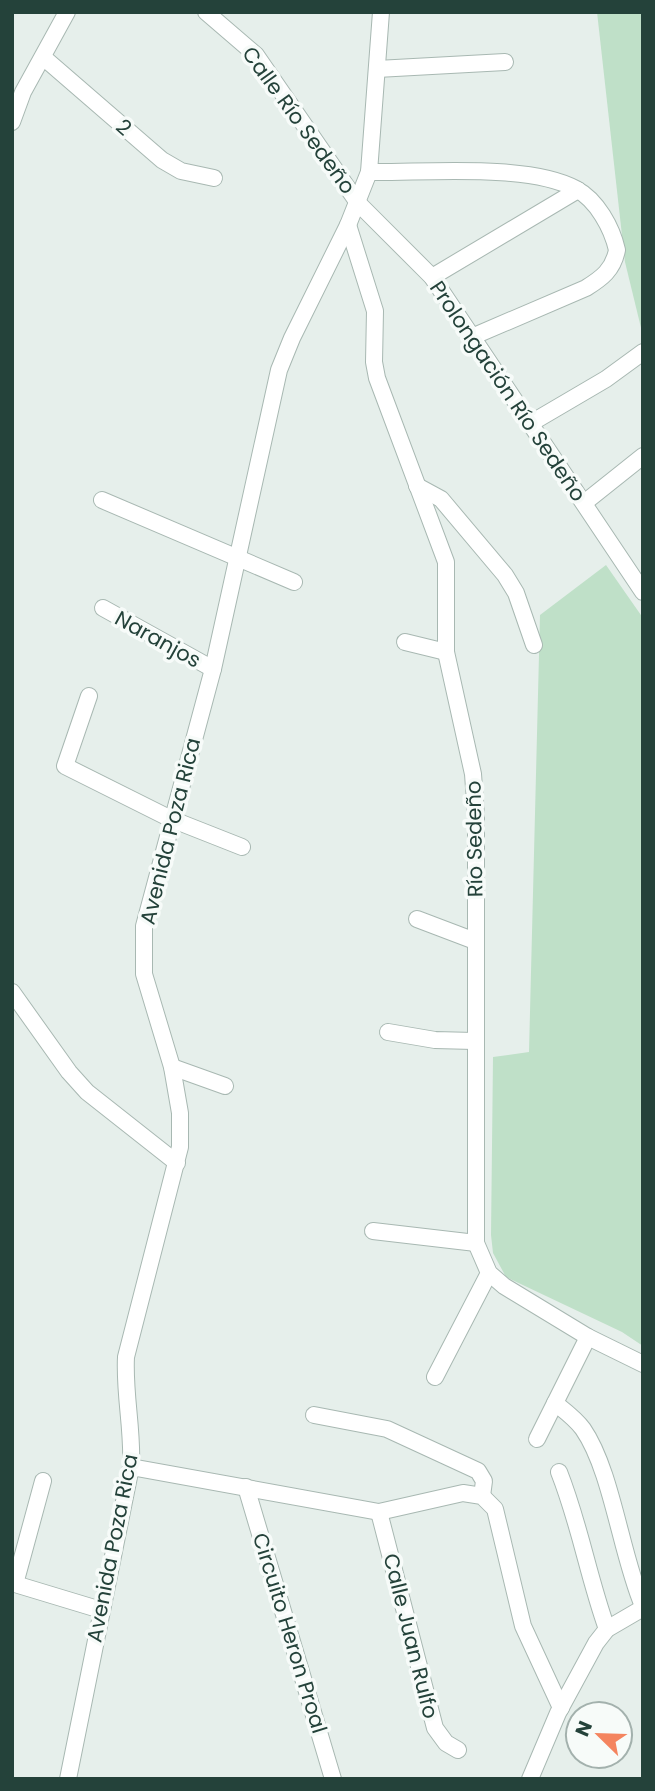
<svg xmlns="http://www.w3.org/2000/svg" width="655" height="1791" font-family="Poppins,sans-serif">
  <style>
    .green { fill: #bfe0c8 }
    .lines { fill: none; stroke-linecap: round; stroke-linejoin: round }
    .street-casing { stroke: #a8b8b2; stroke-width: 18 }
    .street { stroke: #fff; stroke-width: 16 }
    .labels { text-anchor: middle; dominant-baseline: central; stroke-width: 7; stroke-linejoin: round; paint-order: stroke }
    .street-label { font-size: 21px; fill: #24423a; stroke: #f7fbf9 }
  </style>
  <rect width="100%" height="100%" fill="#e6efeb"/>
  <g class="green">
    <polygon points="597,12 643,12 643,336 625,262"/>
    <polygon points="606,565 643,618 643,1346 622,1332 506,1277 493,1253 491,1235 493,1057 529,1052 540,615"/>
  </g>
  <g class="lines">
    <g class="street-casing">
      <g id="street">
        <polyline points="206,12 256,55 358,203 432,277 643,592"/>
        <polyline points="43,57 162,160 181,171 214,178"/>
        <polyline points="377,69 505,62"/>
        <polyline points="12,122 23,92 67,12"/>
        <path d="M369,172c55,1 160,-9 207,17 21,11 36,39 41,61 -4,20 -15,28 -31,38l-112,48"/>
        <polyline points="348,225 375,311 374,362 377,378 446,562 446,652 473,774 476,815 476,1243 489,1273 504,1286 588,1337 643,1364"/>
        <polyline points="432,277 578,190"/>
        <polyline points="531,423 606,379 643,352"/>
        <polyline points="417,486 441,499 505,575 516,593 534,645"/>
        <polyline points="102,500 294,582"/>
        <polyline points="584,503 643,456"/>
        <polyline points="103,608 213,669"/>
        <polyline points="405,642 446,652"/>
        <polyline points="89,696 65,766 171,819 242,847"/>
        <polyline points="417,919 475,941"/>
        <polyline points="12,992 69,1072 87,1092 177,1163"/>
        <polyline points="388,1032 435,1040 474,1041"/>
        <polyline points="172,1067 225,1086"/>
        <polyline points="373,1231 476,1243"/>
        <polyline points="435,1377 489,1273"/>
        <path d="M555,1403c10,8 21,16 28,26 29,42 38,126 60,177"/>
        <polyline points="314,1415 387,1429 478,1471 484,1481 482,1496"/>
        <polyline points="537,1439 588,1337"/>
        <polyline points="131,1467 379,1512 463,1493 482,1496 495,1509 523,1626 561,1708"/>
        <path d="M559,1472c21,53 29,104 48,157"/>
        <polyline points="43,1481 15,1584 101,1610"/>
        <polyline points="246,1487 333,1779"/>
        <polyline points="379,1512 435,1728 446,1743 458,1750"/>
        <path d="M68,1779l63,-312c2,-37 -7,-73 -5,-110l54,-210v-34l-8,-46 -28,-93v-48l69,-257 66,-299 13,-32 56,-113 21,-53 12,-160"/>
        <polyline points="530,1779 558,1713 596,1643 607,1629 643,1608"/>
      </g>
    </g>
    <use href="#street" class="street"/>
  </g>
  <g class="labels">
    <g class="street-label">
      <text transform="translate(299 120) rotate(54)">Calle Río Sedeño</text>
      <text transform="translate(124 127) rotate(41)">2</text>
      <text transform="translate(508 391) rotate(56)">Prolongación Río Sedeño</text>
      <text transform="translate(158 639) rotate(29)">Naranjos</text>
      <text transform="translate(170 831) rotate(-76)">Avenida Poza Rica</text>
      <text transform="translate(474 839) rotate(-91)">Río Sedeño</text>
      <text transform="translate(112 1548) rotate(-79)">Avenida Poza Rica</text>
      <text transform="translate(290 1633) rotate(73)">Circuito Heron Proal</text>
      <text transform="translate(411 1636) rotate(76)">Calle Juan Rulfo</text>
    </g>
  </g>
  <rect width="655" height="1791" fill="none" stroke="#24423a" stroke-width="28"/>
  <g transform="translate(599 1735) rotate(293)"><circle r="33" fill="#f7fbf9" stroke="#a3b1ad" stroke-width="2"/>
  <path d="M0-5L12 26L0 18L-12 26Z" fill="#f4845f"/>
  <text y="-10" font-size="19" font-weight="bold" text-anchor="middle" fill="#24423a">N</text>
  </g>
</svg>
